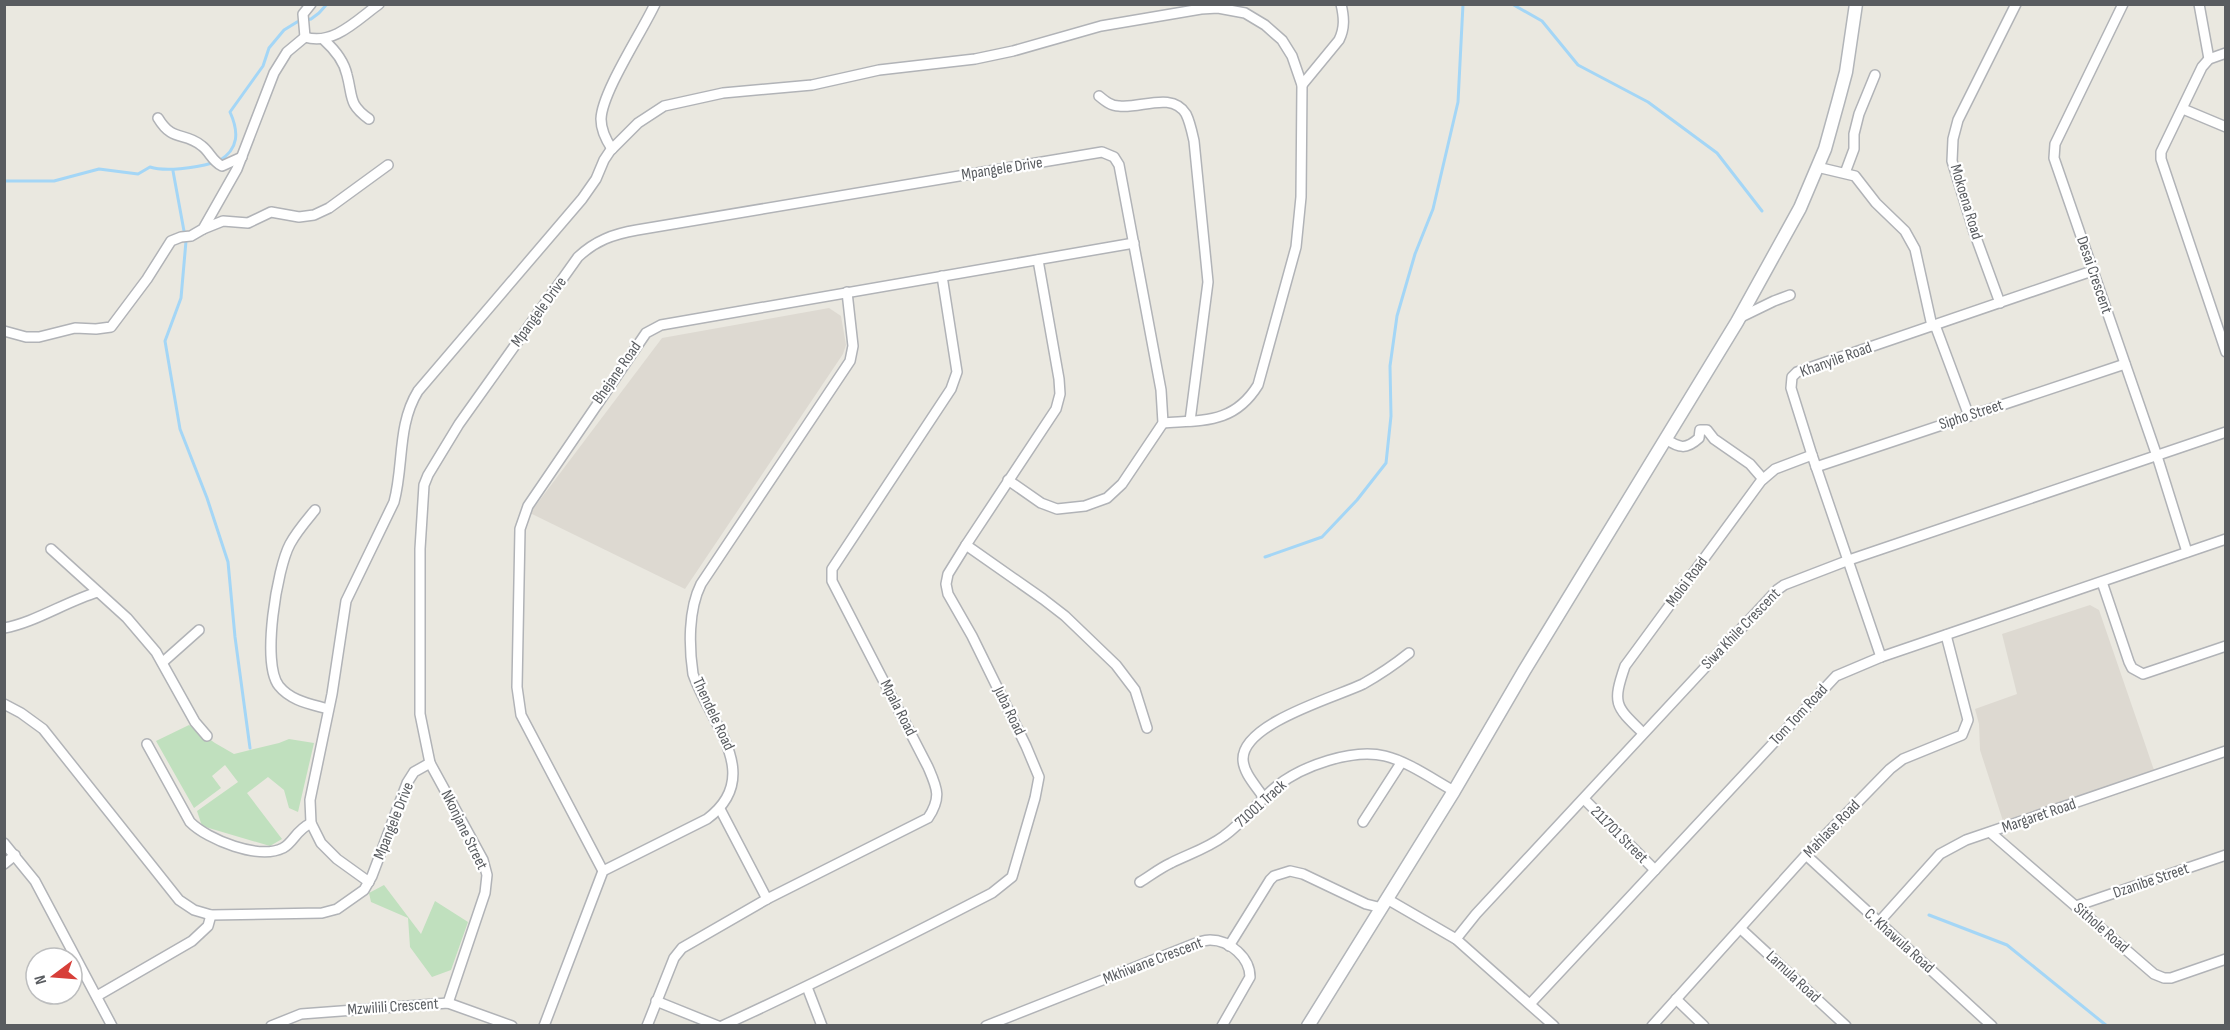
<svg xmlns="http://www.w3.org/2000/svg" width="2230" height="1030" font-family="'Sofia Sans Condensed',sans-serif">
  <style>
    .education { fill: #ddd9d1 }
    .green { fill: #c0e0be }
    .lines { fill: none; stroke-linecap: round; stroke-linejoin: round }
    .stream { stroke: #a4d6f6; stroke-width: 3 }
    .street-casing { stroke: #b1b3b7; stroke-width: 12 }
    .secondary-casing { stroke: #b2b5b9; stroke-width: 15 }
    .street { stroke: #fff; stroke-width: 9 }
    .secondary { stroke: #fff; stroke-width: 12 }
    .labels { text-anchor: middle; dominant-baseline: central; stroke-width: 4.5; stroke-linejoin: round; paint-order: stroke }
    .street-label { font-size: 16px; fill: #595c60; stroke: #fff }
  </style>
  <rect width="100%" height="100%" fill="#eae8e0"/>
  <g class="education">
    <polygon points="829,308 841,316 846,345 843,354 685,589 530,513 662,338"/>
    <polygon points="2090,605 2099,610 2155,773 2003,821 1980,750 1979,724 1975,709 2017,694 2002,634"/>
  </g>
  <g class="green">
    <polygon points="189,725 215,743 234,754 279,743 289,739 314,743 298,812 289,808 284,790 268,777 247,793 282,839 270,846 202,826 197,811 238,782 225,765 212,776 221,788 194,808 156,741"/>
    <polygon points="384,885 421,934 435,901 468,922 451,970 432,977 410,947 408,918 371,902 369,893"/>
  </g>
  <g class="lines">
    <g class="stream">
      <polyline points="1512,4 1542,21 1578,65 1648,102 1717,153 1762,211"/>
      <path d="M219,161c20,-12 20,-29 11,-49l33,-46 6,-18 15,-18 13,-8 14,-3 8,-6 8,-9"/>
      <polyline points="173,171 184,231"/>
      <path d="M4,181h50l45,-12 39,5 12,-7c15,5 45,1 62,-4"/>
      <polyline points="186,241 181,298 165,341 180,429 207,498 228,562 235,637 250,748"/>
      <polyline points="1265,557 1322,537 1357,500 1386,463 1391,416 1390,366 1397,316 1415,254 1433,209 1458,102 1463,4"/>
      <polyline points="1929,915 2007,945 2107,1026"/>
    </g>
    <g class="street-casing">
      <g id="street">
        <polyline points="2123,4 2055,144 2054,158 2157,456 2187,552"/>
        <polyline points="2199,4 2209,59"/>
        <path d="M305,37c28,9 52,-17 74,-33"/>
        <polyline points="305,37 303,14 311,4"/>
        <path d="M324,40c10,9 20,21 23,35 6,22 1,29 22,44"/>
        <polyline points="2226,53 2209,59 2202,67 2161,152 2161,159 2226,352"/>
        <path d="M1302,85l37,-45c6,-12 5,-23 2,-36"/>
        <path d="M1099,96c6,5 12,10 20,10 21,3 53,-15 67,8 4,8 6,18 8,27l14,141 -18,139"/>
        <polyline points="2183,109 2226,127"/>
        <path d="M158,118c15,25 26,13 44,28 8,6 10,15 20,20l20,-9"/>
        <path d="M612,149c-6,-9 -11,-19 -11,-30 1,-27 41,-87 54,-115"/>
        <polyline points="1817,167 1855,176 1876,203 1905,231 1915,249 1932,326"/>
        <polyline points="1845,173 1854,149 1854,134 1859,114 1875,75"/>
        <polyline points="203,229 223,221 248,223 271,212 299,217 314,215 329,208 388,165"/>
        <polyline points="2000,303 1974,232 1952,161 1953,139 1958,120 2016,4"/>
        <polyline points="1739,318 1774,301 1790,295"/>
        <polyline points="1935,325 1969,416"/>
        <polyline points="4,331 26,337 39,337 75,328 96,329 111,327 147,279 171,241 181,237 191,236 203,229 237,169 274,73 287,52 305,37"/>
        <path d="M1666,439c13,9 20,11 33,-1l1,-8h7l7,9 36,25 13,15"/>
        <polyline points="1816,467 2125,364"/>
        <path d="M315,510c-9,11 -18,21 -25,34 -13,24 -29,120 -11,142 12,15 32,18 49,23"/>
        <polyline points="966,545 1043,599 1065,616 1116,665 1135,690 1147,728"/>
        <polyline points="51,549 127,618 156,652 195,722 207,736"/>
        <polyline points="2102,582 2129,662 2132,668 2143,674 2226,646"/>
        <path d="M4,628c30,-5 63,-27 94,-36"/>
        <polyline points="1881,657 1812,455 1791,388 1792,377 1797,372 2092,271"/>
        <polyline points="163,662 199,630"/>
        <polyline points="4,704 21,713 43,729 179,900 194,910 211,915 322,913 337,909 364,890 372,876 407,783 414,772 430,763"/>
        <path d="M1643,733c-28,-27 -31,-29 -18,-67l136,-185 14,-12 37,-14"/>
        <path d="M147,744l43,78c18,18 69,38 93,26 11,-6 12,-17 28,-25"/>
        <path d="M1264,798c-7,-11 -21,-25 -21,-39 0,-36 93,-62 120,-75 16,-9 31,-19 46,-31"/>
        <polyline points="1584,799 1655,870"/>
        <polyline points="720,809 767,899"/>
        <polyline points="1363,822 1401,763"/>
        <polyline points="1991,833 2154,974 2164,978 2171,978 2226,959"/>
        <polyline points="4,843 35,881 112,1026"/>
        <polyline points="1806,855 1992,1026"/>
        <polyline points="4,864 15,855"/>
        <polyline points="603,871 521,715 517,687 520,529 528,506 646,333 661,325 1134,243"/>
        <path d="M369,882l-32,-23 -16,-16 -10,-20 -1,-23 22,-106 14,-93 48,-99c10,-37 3,-77 24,-111l164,-192 14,-20 8,-19 6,-9 28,-28 26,-17 59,-13 89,-8 67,-15 96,-11 38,-8 88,-25 100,-17 17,-1 27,5 20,12 17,15 10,16 10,29 -1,112 -5,50 -38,138c-24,39 -55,35 -95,38"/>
        <path d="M1140,882c10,-6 20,-14 31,-19 18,-9 37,-15 53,-27 20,-14 34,-35 53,-50 25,-20 76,-38 108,-30 22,5 49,24 69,35"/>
        <polyline points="1387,899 1456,939 1554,1026"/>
        <polyline points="2076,906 2226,855"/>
        <polyline points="1879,922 1940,854 1966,840 2226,751"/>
        <polyline points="1741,929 1846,1026"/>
        <polyline points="1456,939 1476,914 1777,590 1784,585 1849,560 2226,432"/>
        <polyline points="1229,946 1270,880 1274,876 1290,871 1303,874 1366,904 1382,908"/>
        <polyline points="807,987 822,1026"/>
        <polyline points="97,996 192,941 208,926 211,915"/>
        <polyline points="1676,999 1704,1026"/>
        <polyline points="656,1001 718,1026"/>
        <path d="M448,1003l37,-110 2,-18 -4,-15 -53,-97 -10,-49v-165l4,-64 4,-10 31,-51 119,-167c17,-16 35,-23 59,-27l465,-78 12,5 5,8 42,225 2,33 -41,61 -15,14 -22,8 -28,3 -16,-6 -33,-23"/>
        <polyline points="1530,1004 1836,676 1881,657 2226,539"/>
        <polyline points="271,1026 301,1014 448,1003 512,1026"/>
        <path d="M544,1026l59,-155 104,-52c58,-43 3,-96 -14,-145 -4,-27 -5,-64 8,-90l149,-223 3,-15 -6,-54"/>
        <path d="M647,1026l27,-68 8,-10 85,-49 161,-81c14,-21 9,-30 0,-51l-96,-186v-12l119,-180 6,-17 -15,-96"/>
        <path d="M722,1026c92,-42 181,-87 270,-133l20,-16 23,-79 4,-21 -13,-31 -54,-110 -24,-42 -2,-10 2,-10 18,-29 90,-136 4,-15 -1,-15 -21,-119"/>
        <path d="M986,1026l210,-83c4,-1 9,-3 14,-3 20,0 40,18 40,37l-28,49"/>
        <polyline points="1652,1026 1806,855 1890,769 1903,759 1962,735 1968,720 1946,635"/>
      </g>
    </g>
    <g class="secondary-casing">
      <polyline id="secondary" points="1308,1026 1454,791 1524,671 1737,322 1800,208 1825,149 1838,102 1846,72 1856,4"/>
    </g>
    <use href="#street" class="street"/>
    <use href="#secondary" class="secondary"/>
  </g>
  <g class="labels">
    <g class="street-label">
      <text transform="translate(1002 169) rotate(-9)">Mpangele Drive</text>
      <text transform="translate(1966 202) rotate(73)">Mokoena Road</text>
      <text transform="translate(2094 275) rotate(71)">Desai Crescent</text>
      <text transform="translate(539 312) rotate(-54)">Mpangele Drive</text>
      <text transform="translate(1836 360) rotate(-20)">Khanyile Road</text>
      <text transform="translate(617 373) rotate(-55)">Bhejane Road</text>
      <text transform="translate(1971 415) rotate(-18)">Sipho Street</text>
      <text transform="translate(1687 582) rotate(-53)">Moloi Road</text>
      <text transform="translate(1741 629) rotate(-46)">Siwa Khile Crescent</text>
      <text transform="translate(898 708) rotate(63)">Mpala Road</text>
      <text transform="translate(1009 711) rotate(64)">Juba Road</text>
      <text transform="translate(713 714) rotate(65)">Thendele Road</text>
      <text transform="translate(1799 715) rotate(-47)">Tom Tom Road</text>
      <text transform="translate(1261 804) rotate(-42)">71001 Track</text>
      <text transform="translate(2039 816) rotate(-19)">Margaret Road</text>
      <text transform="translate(394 821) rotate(-68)">Mpangele Drive</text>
      <text transform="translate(1832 829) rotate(-46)">Mahlase Road</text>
      <text transform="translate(464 830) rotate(64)">Nkonjane Street</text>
      <text transform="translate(1619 835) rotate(45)">211701 Street</text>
      <text transform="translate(2151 881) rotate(-19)">Dzanibe Street</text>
      <text transform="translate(2101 928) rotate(41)">Sithole Road</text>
      <text transform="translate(1899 941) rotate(42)">C. Khawula Road</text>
      <text transform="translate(1153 961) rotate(-21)">Mkhiwane Crescent</text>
      <text transform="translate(1793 977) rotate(43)">Lamula Road</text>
      <text transform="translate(393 1007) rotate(-4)">Mzwilili Crescent</text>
    </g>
  </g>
  <rect width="2230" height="1030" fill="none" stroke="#595c60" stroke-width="12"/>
  <g transform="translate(54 976) rotate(254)"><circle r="28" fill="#ffffff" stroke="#bdbebf" stroke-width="1.5"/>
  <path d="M0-4.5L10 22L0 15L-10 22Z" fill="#d73f39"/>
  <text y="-9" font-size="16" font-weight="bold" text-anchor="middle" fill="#595c60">N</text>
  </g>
</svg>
